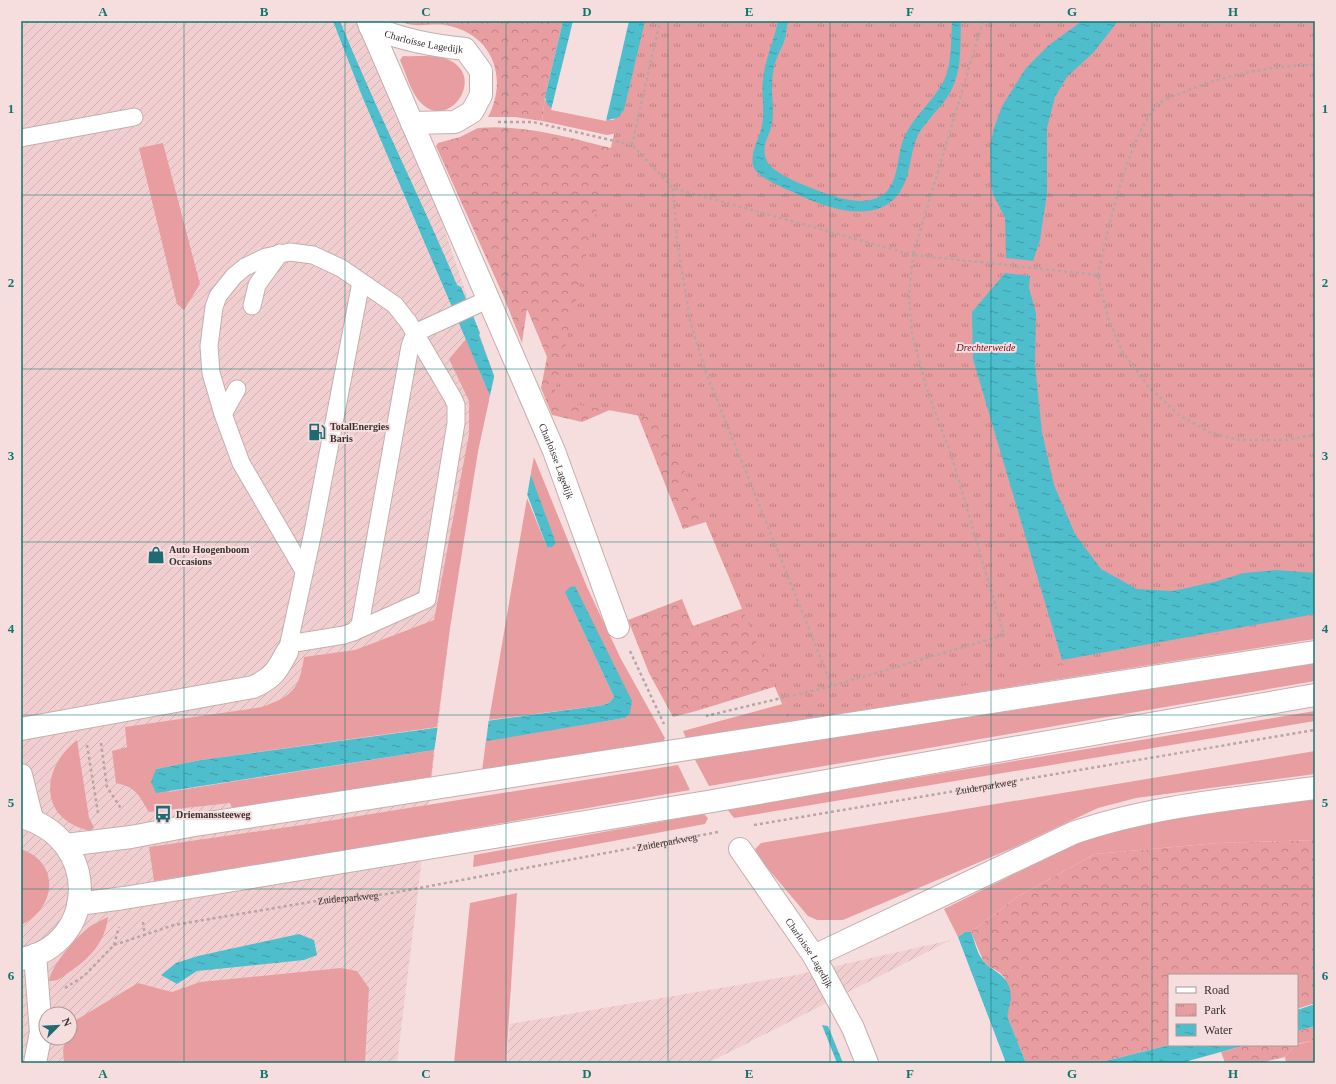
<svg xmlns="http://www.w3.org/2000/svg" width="1336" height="1084" font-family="Georgia,serif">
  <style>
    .industrial { fill: url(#industrial-furrows); fill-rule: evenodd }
    .grass { fill: #e89ea1 }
    .forest { fill: url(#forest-crowns) }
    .park { fill: url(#park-tufts) }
    .water { fill: url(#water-ripples) }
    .pier { fill: #f7dede }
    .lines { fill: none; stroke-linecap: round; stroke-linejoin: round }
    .service-casing { stroke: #c6aeaf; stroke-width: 19 }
    .minor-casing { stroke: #c6aeaf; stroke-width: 24 }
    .secondary-casing { stroke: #c6aeaf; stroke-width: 24 }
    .path { stroke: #b9a5a5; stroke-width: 2.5; stroke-dasharray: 3 3; stroke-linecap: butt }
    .service { stroke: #fff; stroke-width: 17 }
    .minor { stroke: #fff; stroke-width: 22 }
    .secondary { stroke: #fff; stroke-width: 22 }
    .grid { fill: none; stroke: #0f766e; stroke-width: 1; stroke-opacity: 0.55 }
    .labels { text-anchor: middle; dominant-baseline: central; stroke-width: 4; stroke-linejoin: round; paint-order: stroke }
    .street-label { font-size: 10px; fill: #382f2f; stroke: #f7dede }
    .park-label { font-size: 10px; font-style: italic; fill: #710b22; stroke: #f7dede }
    .poi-label { font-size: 10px; font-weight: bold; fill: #382f2f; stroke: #f7dede; text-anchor: start }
    .neatline { fill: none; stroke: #0f766e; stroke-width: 1.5 }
    .grid-label { font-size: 13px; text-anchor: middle; font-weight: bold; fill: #0f766e }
  </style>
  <defs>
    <pattern id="industrial-furrows" width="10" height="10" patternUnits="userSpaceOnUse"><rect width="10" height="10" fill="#f1cfd0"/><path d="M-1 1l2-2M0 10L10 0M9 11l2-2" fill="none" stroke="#cfb2b3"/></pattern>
    <pattern id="forest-crowns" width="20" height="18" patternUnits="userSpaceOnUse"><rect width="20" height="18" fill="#e89ea1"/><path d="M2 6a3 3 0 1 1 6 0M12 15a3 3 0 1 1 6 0" fill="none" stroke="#bd8184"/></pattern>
    <pattern id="park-tufts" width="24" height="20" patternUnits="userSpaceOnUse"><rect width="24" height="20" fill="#e89ea1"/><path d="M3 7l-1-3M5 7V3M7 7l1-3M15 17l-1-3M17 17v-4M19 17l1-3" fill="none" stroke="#bd8184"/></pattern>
    <pattern id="water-ripples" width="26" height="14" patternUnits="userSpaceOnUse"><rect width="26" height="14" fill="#4ebecd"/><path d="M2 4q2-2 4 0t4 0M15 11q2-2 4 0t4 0" fill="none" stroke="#429ba7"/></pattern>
  </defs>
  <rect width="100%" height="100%" fill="#f7dede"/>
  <g class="industrial">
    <path d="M21,21h353l120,355 -16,75 -28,177 -53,435h-376zM46,1014h24v24h-24z"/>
    <polygon points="951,940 708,1063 506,1063 510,1024 796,975"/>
  </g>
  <g class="grass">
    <path d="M403,56c14,1 33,-2 46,4 37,17 1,70 -27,44 -11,-10 -16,-31 -22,-44z"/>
    <polygon points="545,97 545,100 608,120 613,120 621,114 618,133 607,135 542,121"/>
    <polygon points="163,143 200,284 184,310 177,304 139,148"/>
    <path d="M466,339l24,57 -12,55 -28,177 -13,99 -236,33 -45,9 12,23 266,-42 -3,29 -198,32 -3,-8 -81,9c-11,-17 -11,-24 -33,-29l-4,-32 15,-4 -2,-20 137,-20c30,-11 37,-17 42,-50l51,-7 79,-30 35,-186v-33l-20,-42z"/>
    <polygon points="534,457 587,587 621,659 665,738 663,743 482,771 486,740 625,718 565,592 614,697 610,702 604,705 489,720 527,498 547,547 556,543 530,477"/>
    <polygon points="1315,614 1315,639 686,738 683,731 1011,642"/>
    <polygon points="1315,661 1315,681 709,786 694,758 1042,706"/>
    <polygon points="1315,711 1315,721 734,818 727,809"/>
    <path d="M77,740l12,78 5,9 -3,4c-52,-11 -52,-61 -14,-91z"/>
    <polygon points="1315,751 1315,774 1136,798 1098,808 1015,847 843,920 817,920 808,916 758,857 755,849 761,843"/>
    <polygon points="678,765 690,790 304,858 154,881 149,847 309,824"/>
    <polygon points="1315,799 1315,840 1218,843 1095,854 1017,897 971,932 965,932 958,937 944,909 1095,834 1118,826 1238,806"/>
    <polygon points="704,814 708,818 705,824 473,867 474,855"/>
    <path d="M21,849c40,14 35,59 0,76z"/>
    <polygon points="517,893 506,1063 454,1063 470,903"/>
    <path d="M108,917c-3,25 -17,40 -37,54 -8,5 -13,11 -22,10 1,-14 30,-48 43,-56 5,-3 11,-5 16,-8z"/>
    <polygon points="341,968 357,971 369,988 365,1063 64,1063 63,1050 66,1038 70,1038 71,1023 138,983 172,992 200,982"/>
    <polygon points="1315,1040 1315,1063 1286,1063 1285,1057 1295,1045"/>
  </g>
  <g class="forest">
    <path d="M400,21h163l-18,76 -3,24 -27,-4h-27c21,-40 4,-84 -43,-92 -15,-2 -30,4 -45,-4z"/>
    <path d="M478,128c47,-4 93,10 137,21l166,536c-36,10 -71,23 -108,32l-24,-44 -21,-53 54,-21 11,27 54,-19 -38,-86 -26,8 -45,-113 12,-21 -31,11 -37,16 -30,-7 -11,-27 6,-31 -20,-48 -5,34 -19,-48 -67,-149 2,-3 22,-6z"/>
    <polygon points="1315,840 1315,1003 1297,1009 1297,975 1169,975 1169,1045 1098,1063 1026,1063 1008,1018 1005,978 999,972 988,966 983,960 971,932 1017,897 1095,854 1218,843"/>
    <polygon points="1315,1026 1315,1040 1297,1044 1297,1031"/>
    <polygon points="1246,1045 1295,1045 1285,1057 1260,1063 1225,1063 1221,1052"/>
  </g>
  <polygon class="park" points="640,21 1315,21 1315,615 1043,669 790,723 663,420 553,400"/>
  <g class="water">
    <path d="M333,21h7c36,89 80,175 117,264l4,2 19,46 -1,2 77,208 -4,4h-5l-57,-151 -128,-300z"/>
    <polygon points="563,21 645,21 624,110 617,118 608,120 553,109 547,104 545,97"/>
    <path d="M778,21h10c-1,6 -2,12 -3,18 -4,11 -11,22 -12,34 -3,17 2,35 -1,51 -3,13 -11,22 -6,35 4,13 33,24 45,29 21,8 52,21 73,6 14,-11 13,-35 18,-51 9,-26 32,-41 43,-65 7,-17 6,-39 7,-57h9c-1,29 2,56 -17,81 -9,11 -19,21 -26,33 -7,15 -7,32 -13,47 -19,47 -76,28 -110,11 -11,-5 -40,-16 -42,-28 -3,-14 7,-27 9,-40 3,-16 -1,-30 1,-46 2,-19 11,-39 15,-58z"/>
    <polygon points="1082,21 1118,21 1094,52 1067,77 1055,97 1047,128 1047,193 1040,240 1033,261 1006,258 1005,218 993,194 991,183 990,146 994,128 1002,106 1026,68 1049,45"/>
    <polygon points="1005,273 1030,276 1029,288 1036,313 1035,365 1042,432 1054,485 1075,534 1101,569 1137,589 1173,591 1214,582 1244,573 1276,570 1315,573 1315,614 1062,660 973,359 972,312"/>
    <polygon points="575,586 632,701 630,713 625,718 434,750 156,793 151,782 156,769 201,760 604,705 610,702 614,697 565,592 570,587"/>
    <path d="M965,932h6c4,9 5,19 11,27 10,15 28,13 29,38 0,7 -4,13 -3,21l18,45h-20l-48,-126z"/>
    <polygon points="299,934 314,940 317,955 304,960 197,971 177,984 161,975 176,963 198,956"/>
    <polygon points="1315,1004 1315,1026 1297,1031 1297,1010"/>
    <polygon points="822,1025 828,1026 843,1063 837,1063"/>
    <polygon points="1169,1045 1246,1045 1181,1063 1098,1063"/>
  </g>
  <g class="pier">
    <polygon points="573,21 629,21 606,121 551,110"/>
    <polygon points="495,373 531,473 526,502 489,400"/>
    <polygon points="489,718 486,742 434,752 438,725"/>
  </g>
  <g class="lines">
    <g class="service-casing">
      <g id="service">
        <polyline points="21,138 134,117"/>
        <polyline points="252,306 257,285 280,253"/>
        <polyline points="223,414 237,389"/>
        <polyline points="304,571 241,463 223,414 211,373 209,346 214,307 218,296 234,276 245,267 266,257 290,252 313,255 341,268 395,305 409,323 453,398 456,405 456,423 427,599 353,632"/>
        <polyline points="289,644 344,635 353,632 360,625 410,346 415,333 489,299"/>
        <polyline points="287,652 313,532 361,282"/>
      </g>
    </g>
    <g class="minor-casing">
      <g id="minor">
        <path id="s3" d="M368,21l186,430 64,176"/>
        <path id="s4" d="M370,27c35,13 58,18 95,22l16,22v24l-9,17 -17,10 -43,1"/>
        <path d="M21,729l232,-42c20,-9 24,-16 34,-35"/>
        <path id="s5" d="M740,849l74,107 39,72 14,35"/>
        <polyline points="35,955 41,1032 35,1063"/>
        <path d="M814,956l259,-123c77,-27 161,-34 242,-45"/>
      </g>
    </g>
    <g class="secondary-casing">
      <g id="secondary">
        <polyline points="21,775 32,819"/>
        <path d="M21,817c80,21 77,128 0,142"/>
        <polyline points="66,845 131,837 189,826 1315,652"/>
        <polyline points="78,904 124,898 707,802 1315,695"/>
      </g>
    </g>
    <g class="path">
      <polyline points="983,21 913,255 1098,275 1108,318 1122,351 1148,386 1179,415 1209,432 1239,440 1288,440 1315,434"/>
      <polyline points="498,122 533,122 632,145 673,188 913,255 909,294 912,334 928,393 951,454 1004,635 832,686 706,716"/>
      <polyline points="632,145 660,21"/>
      <polyline points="673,188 677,241 691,325 707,375 832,686"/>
      <path d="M1098,275c8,-39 32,-147 62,-172 5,-4 13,-7 19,-9 42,-18 91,-29 136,-29"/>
      <polyline points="630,651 664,724"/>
      <polyline points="101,743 107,787 122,810"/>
      <polyline points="87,745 98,813"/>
      <path id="s1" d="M754,825l561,-95"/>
      <polyline points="143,922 145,936"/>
      <polyline points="114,945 119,927"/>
      <path id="s2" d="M65,988l19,-12 30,-31 60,-20 154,-26 59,-5 331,-62"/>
    </g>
    <use href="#service" class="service"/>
    <use href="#minor" class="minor"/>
    <use href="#secondary" class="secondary"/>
  </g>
  <path class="grid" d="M184,21v1042M345,21v1042M506,21v1042M668,21v1042M830,21v1042M991,21v1042M1152,21v1042M21,195h1294M21,369h1294M21,542h1294M21,715h1294M21,889h1294"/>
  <defs>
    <g id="fuel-bare" transform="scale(1.38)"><path d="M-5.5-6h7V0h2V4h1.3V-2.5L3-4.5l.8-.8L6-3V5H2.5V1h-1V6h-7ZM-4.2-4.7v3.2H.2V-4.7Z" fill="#206a74" stroke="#f7dede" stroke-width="2.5" paint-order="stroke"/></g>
    <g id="shop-bare" transform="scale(1.38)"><path d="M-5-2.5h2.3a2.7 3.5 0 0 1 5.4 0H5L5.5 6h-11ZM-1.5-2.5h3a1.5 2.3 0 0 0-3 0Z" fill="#206a74" stroke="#f7dede" stroke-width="2.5" paint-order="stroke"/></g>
    <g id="bus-bare" transform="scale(1.38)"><path d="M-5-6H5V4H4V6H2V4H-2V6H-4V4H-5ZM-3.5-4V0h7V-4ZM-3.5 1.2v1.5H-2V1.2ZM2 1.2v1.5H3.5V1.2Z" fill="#206a74" stroke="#f7dede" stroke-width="2.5" paint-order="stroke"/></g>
  </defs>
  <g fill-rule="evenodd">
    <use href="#fuel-bare" x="317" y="432"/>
    <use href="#shop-bare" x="156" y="555"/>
    <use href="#bus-bare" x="163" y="814"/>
  </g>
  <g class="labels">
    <g class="street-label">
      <text stroke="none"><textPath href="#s4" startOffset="56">Charloisse Lagedijk</textPath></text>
      <text stroke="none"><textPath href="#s3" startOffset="479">Charloisse Lagedijk</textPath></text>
      <text stroke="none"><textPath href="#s1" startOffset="235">Zuiderparkweg</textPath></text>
      <text stroke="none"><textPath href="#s2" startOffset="629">Zuiderparkweg</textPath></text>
      <text stroke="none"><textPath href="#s2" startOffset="305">Zuiderparkweg</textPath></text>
      <text stroke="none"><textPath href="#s5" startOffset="125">Charloisse Lagedijk</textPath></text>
    </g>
    <g class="park-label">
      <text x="986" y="347">Drechterweide</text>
    </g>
    <g class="poi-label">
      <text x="330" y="426">TotalEnergies<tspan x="330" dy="12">Baris</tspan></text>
      <text x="169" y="549">Auto Hoogenboom<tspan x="169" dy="12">Occasions</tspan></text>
      <text x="176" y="814">Driemanssteeweg</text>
    </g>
  </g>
  <rect width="1336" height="1084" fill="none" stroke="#f7dede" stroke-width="44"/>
  <rect x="1168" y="974" width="130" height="72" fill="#f7dede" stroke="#ab9898"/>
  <rect x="1176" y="987" width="20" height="6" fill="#ffffff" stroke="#ab9898"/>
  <text x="1204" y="994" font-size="12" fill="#382f2f">Road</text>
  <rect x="1176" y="1004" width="20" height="12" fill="url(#park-tufts)" stroke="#ab9898"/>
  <text x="1204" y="1014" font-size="12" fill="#382f2f">Park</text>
  <rect x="1176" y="1024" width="20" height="12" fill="url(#water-ripples)" stroke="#ab9898"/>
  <text x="1204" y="1034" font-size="12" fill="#382f2f">Water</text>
  <g transform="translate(58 1026) rotate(66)"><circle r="19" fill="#f7dede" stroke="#ab9898"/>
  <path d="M0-3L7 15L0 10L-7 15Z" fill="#206a74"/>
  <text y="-6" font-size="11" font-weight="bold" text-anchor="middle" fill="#382f2f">N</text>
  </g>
  <rect x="22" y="22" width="1292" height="1040" class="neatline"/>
  <g class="grid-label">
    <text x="103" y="16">A</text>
    <text x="264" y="16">B</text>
    <text x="426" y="16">C</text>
    <text x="587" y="16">D</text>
    <text x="749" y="16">E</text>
    <text x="910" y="16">F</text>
    <text x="1072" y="16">G</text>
    <text x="1233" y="16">H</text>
    <text x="11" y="113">1</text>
    <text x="1325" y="113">1</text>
    <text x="11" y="287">2</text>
    <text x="1325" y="287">2</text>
    <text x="11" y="460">3</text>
    <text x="1325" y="460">3</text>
    <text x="11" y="633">4</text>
    <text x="1325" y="633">4</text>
    <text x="11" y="807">5</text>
    <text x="1325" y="807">5</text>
    <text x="11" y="980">6</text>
    <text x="1325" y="980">6</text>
    <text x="103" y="1078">A</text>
    <text x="264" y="1078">B</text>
    <text x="426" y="1078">C</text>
    <text x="587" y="1078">D</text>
    <text x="749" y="1078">E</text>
    <text x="910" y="1078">F</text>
    <text x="1072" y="1078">G</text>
    <text x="1233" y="1078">H</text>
  </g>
</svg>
